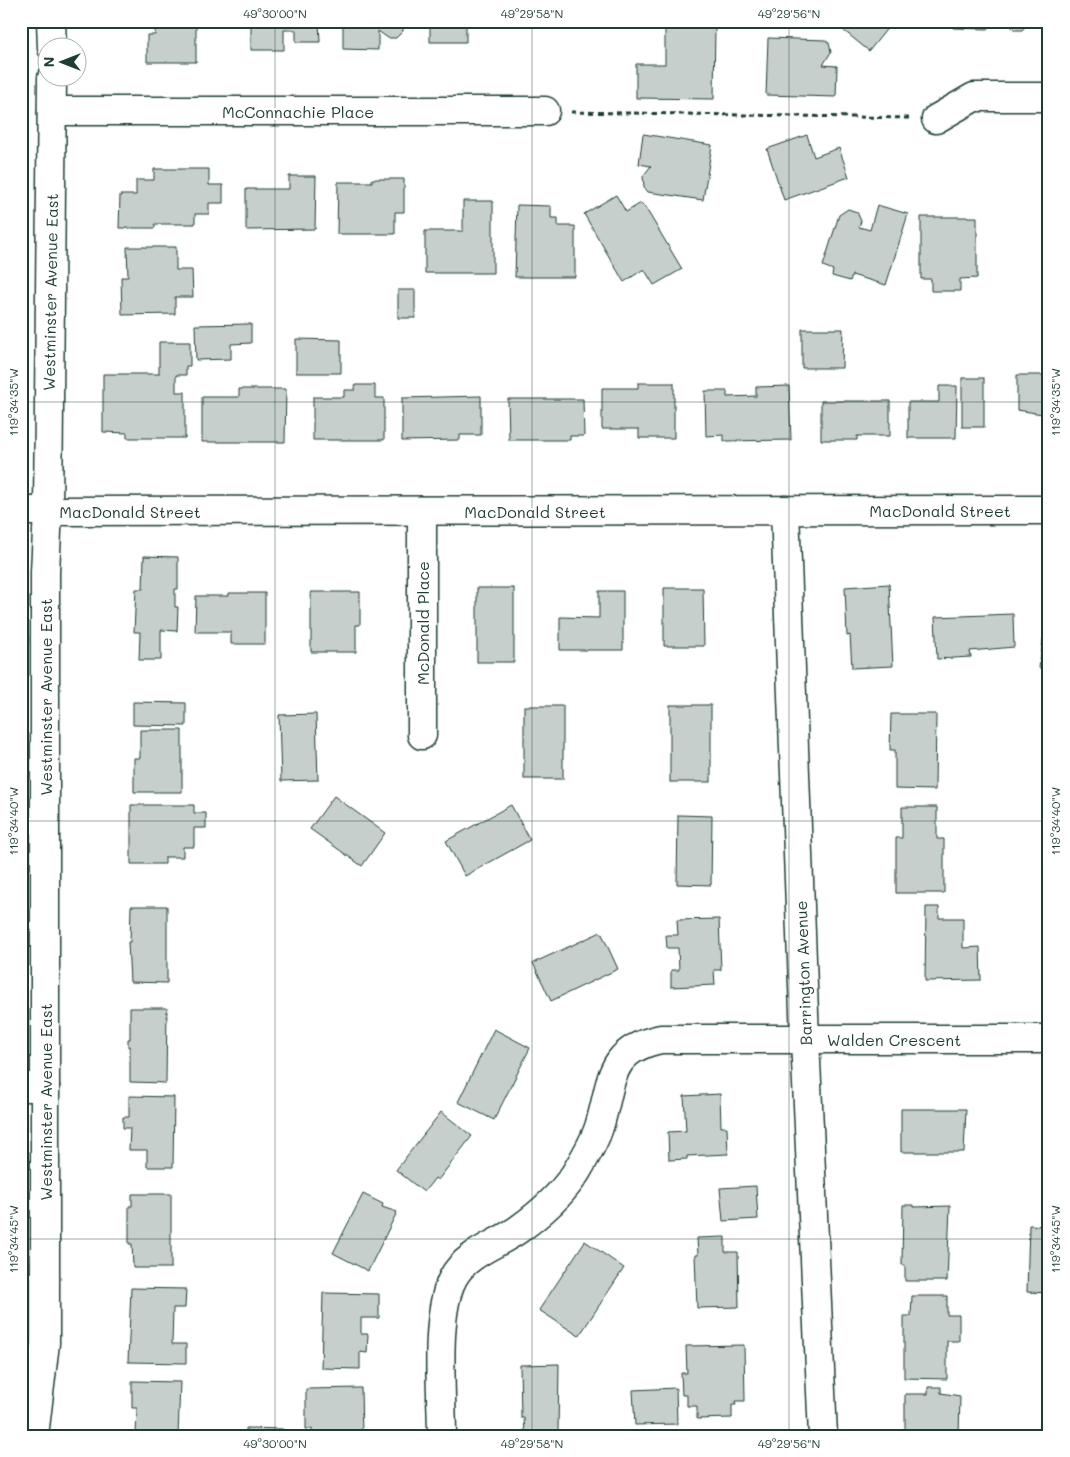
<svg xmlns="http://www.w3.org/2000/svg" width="1070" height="1457" font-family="Mali,sans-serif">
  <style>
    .building { fill: #c7cfcc; stroke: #1f3d34 }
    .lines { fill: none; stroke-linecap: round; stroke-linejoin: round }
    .street-casing { stroke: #1f3d34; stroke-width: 31 }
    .path { stroke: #1f3d34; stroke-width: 3; stroke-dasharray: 5 4; stroke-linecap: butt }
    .street { stroke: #fff; stroke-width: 28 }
    .ticks { fill: none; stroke: #1f3d34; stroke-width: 1; stroke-opacity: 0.45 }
    .labels { text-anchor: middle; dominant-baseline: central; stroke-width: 4; stroke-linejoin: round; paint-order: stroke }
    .street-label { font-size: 16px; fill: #1f3d34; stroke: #fff }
    .neatline { fill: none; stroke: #1f3d34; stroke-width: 2 }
    .ticks-label { font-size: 12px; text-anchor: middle; fill: #1f3d34 }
  </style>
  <rect width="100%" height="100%" fill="#fff"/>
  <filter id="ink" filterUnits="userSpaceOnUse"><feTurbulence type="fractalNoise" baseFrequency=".02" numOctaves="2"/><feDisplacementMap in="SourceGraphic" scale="10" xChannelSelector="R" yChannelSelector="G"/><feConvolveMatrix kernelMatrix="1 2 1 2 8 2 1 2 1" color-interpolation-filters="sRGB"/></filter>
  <g filter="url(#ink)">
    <g class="building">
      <polygon points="121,21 196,21 196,62 147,62 147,35 155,35 155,23"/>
      <polygon points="251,21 319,21 320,42 296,42 296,30 284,30 284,50 251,50"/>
      <polygon points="343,21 403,21 403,31 396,38 388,38 378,31 378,50 343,49"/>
      <polygon points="430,21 499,21 499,23 466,23 466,42 430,42"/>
      <polygon points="597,21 615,21 612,28"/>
      <polygon points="832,21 883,21 889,26 869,51"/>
      <polygon points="953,21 988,21 988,29 953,28"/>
      <polygon points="1006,21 1031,21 1022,30 1015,30"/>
      <polygon points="693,24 715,24 714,99 636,98 636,64 665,64 665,27 693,27"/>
      <polygon points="768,38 825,40 829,43 831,52 823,65 837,66 836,97 766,95"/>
      <polygon points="643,134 712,145 703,200 648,192 644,187 643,176 651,166 639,164"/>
      <polygon points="807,135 814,157 839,148 849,177 784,200 767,149"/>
      <polygon points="154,169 209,169 209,185 223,185 223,203 209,203 209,214 195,214 195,224 155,224 155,228 119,228 120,195 136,195 136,180 154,180"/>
      <polygon points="289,176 316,176 315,229 246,230 246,189 289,189"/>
      <polygon points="372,179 404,179 404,212 395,212 395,234 337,234 338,182 372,182"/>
      <polygon points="616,195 626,212 641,203 645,207 682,269 654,285 644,269 624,282 584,214"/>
      <polygon points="463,201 493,201 493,273 425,273 425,231 463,231"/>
      <polygon points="517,205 551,206 551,218 558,218 558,226 575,226 575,277 515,277"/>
      <polygon points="877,205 908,214 886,285 852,275 850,281 832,276 833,270 823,266 839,215 848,209 857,212 861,221 859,227 870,230"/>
      <polygon points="921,217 977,217 977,278 960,279 960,291 931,291 931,279 921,279"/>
      <polygon points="127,247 176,247 176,270 192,270 193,297 175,297 175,314 122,315 121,277 128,277"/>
      <rect x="398" y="290" width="17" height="28"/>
      <polygon points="251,324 251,343 231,344 231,359 196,360 195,325"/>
      <polygon points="802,329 843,329 842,368 802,368"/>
      <polygon points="296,339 341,340 341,373 296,373"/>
      <polygon points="159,342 190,342 190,366 186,366 186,375 176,375 176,392 185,392 185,438 127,438 127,433 103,432 103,374 159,374"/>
      <polygon points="1017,375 1049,375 1049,415 1017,410"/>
      <rect x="962" y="378" width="22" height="49"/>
      <polygon points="638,383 674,383 674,438 639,438 639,429 602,429 602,388 638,388"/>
      <polygon points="355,385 375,385 375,398 384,398 384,440 313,440 313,397 344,397 344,390 355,390"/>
      <polygon points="789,386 791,440 724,441 724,435 706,436 705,391 727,391 727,397 756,396 756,387"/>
      <polygon points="939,386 957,386 956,438 908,438 908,402 939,402"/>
      <polygon points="239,389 286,389 285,442 202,442 202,397 239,397"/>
      <polygon points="481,396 481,435 460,435 460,440 402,441 402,398"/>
      <polygon points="508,399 583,399 584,436 570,436 570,440 509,440"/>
      <polygon points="821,401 890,401 890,436 857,436 857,440 821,440"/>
      <polygon points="144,556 178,557 178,589 175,589 175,607 178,607 177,631 161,630 161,660 139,660 140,632 134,632 136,589 143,589"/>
      <polygon points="889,584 893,666 852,668 850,635 847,636 845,587"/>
      <rect x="477" y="588" width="37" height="74"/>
      <polygon points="664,588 703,588 704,646 664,646"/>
      <polygon points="599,591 623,591 623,650 560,650 560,617 599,618"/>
      <polygon points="311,592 360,592 360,625 356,625 356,652 311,652"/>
      <polygon points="229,593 265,593 265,644 231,644 231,632 195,632 196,596 229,596"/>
      <polygon points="1013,614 1014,647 970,651 971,657 937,659 935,617"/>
      <polygon points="1045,626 1049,626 1049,669 1039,668"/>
      <polygon points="133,702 186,703 186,726 133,725"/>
      <rect x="670" y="705" width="41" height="77"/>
      <rect x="524" y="706" width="39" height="73"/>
      <polygon points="316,714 318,780 281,781 279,715"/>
      <polygon points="891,714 936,714 935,790 895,789 895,750 890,750"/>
      <polygon points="140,730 182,730 182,792 134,792 134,758 140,758"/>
      <polygon points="334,796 385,833 362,866 310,829"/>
      <polygon points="131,805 194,805 194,813 206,813 206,828 194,828 194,847 183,847 183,857 165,857 165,864 131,864"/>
      <polygon points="511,805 530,840 465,876 446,841"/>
      <polygon points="902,807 937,807 937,839 944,839 944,893 896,893 896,838 902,838"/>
      <polygon points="678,815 712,816 711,885 677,884"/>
      <polygon points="131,906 167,906 167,983 130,982 128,942 130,942"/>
      <polygon points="926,907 939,907 939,918 963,918 963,948 980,947 981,980 925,981"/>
      <polygon points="719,919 721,970 714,970 715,985 671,987 671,970 679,970 678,948 667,948 666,935 678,935 677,920"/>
      <polygon points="601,932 618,969 551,1001 533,963"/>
      <polygon points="130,1008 167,1008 166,1083 130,1082 130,1047 128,1047 128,1039 130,1039"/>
      <polygon points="494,1029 530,1048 494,1120 458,1102"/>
      <polygon points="720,1094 721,1127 727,1127 728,1154 687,1156 687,1159 669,1160 668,1132 686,1131 684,1096"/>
      <polygon points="129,1096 174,1097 173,1167 147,1167 147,1150 129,1150 130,1128 123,1128 123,1117 129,1117"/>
      <polygon points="901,1109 966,1109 964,1152 901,1152"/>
      <polygon points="441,1112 472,1136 438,1180 435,1178 424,1192 396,1170"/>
      <polygon points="756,1186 758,1219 723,1221 720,1188"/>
      <polygon points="132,1194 171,1194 171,1268 133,1268 132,1244 129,1244 129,1206 132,1206"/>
      <polygon points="363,1194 383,1204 382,1207 397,1212 368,1271 333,1253"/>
      <polygon points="903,1205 914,1205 914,1207 950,1206 947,1281 905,1281 905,1265 902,1265"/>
      <polygon points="1029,1225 1049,1226 1049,1293 1027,1292"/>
      <polygon points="725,1237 725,1252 738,1252 739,1307 697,1308 695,1255 698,1255 697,1238"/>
      <polygon points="585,1241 624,1268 579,1336 539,1310"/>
      <polygon points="131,1288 186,1289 185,1308 173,1308 172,1344 186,1344 186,1363 128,1362"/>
      <polygon points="323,1293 379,1294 379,1318 361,1318 361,1334 368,1334 367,1353 360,1352 360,1369 321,1368"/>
      <polygon points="912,1296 947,1296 947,1315 959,1315 959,1341 947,1341 947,1379 904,1378 904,1316 911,1316"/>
      <polygon points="744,1345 745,1401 735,1401 736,1405 732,1405 732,1418 697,1419 697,1406 687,1406 687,1395 682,1395 681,1373 687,1373 686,1346"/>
      <polygon points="559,1364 558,1433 525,1434 524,1418 521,1418 520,1365"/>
      <polygon points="132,1381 180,1382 178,1436 136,1436 137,1408 132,1408"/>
      <polygon points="928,1387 941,1387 941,1393 960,1396 959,1436 905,1436 905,1394 928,1394"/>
      <polygon points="361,1388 362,1436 312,1436 312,1429 306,1429 306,1389"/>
      <polygon points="676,1388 677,1424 635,1425 633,1390"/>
      <polygon points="246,1428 283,1429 283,1436 246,1436"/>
    </g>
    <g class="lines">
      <g class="street-casing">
        <g id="street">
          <polyline points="51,21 52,48"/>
          <polyline points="52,111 545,111"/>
          <polyline points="936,119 974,97 1049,97"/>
          <polyline points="785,510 805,1039 823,1436"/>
          <polyline points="21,511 1049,510"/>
          <polyline points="422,511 422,735"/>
          <polyline points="21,1087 45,1087"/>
          <polyline points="34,1436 45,1343 45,572 48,511 52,78"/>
          <path d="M442,1436c0,-42 -8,-122 11,-158 13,-25 44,-33 66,-49 21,-15 42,-34 56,-55 9,-15 19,-31 24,-47 14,-44 7,-77 62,-88h388"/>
        </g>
      </g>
      <polyline class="path" points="571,112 910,118"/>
      <use href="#street" class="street"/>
    </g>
  </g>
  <path class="ticks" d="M275,21v1415M532,21v1415M789,21v1415M1046,21v1415M21,402h1028M21,821h1028M21,1239h1028"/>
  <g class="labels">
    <g class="street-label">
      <text x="298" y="111">McConnachie Place</text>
      <text transform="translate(50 292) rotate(-89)">Westminster Avenue East</text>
      <text x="940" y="510">MacDonald Street</text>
      <text x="130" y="511">MacDonald Street</text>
      <text x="535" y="511">MacDonald Street</text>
      <text transform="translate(422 623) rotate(-90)">McDonald Place</text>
      <text transform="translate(45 697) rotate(-90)">Westminster Avenue East</text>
      <text transform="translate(803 973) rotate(-92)">Barrington Avenue</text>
      <text x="894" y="1039">Walden Crescent</text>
      <text transform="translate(45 1102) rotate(-90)">Westminster Avenue East</text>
    </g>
  </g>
  <rect width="1070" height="1457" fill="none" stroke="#fff" stroke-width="55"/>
  <g transform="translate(62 62) rotate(270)"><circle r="24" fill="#ffffff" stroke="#a5b1ae"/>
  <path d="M0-4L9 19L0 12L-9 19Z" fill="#1f3d34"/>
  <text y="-8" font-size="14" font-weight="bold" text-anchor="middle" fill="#1f3d34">N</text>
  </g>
  <rect x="28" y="28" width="1014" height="1402" class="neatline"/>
  <g class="ticks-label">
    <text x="275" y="18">49°30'00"N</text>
    <text x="532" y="18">49°29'58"N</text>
    <text x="789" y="18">49°29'56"N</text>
    <text transform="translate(1056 402) rotate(-90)" y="4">119°34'35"W</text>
    <text transform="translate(14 402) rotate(-90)" y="4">119°34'35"W</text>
    <text transform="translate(1056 821) rotate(-90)" y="4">119°34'40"W</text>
    <text transform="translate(14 821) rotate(-90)" y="4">119°34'40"W</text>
    <text transform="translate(1056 1239) rotate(-90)" y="4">119°34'45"W</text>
    <text transform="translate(14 1239) rotate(-90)" y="4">119°34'45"W</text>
    <text x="275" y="1448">49°30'00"N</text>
    <text x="532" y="1448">49°29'58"N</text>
    <text x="789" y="1448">49°29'56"N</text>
  </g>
</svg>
